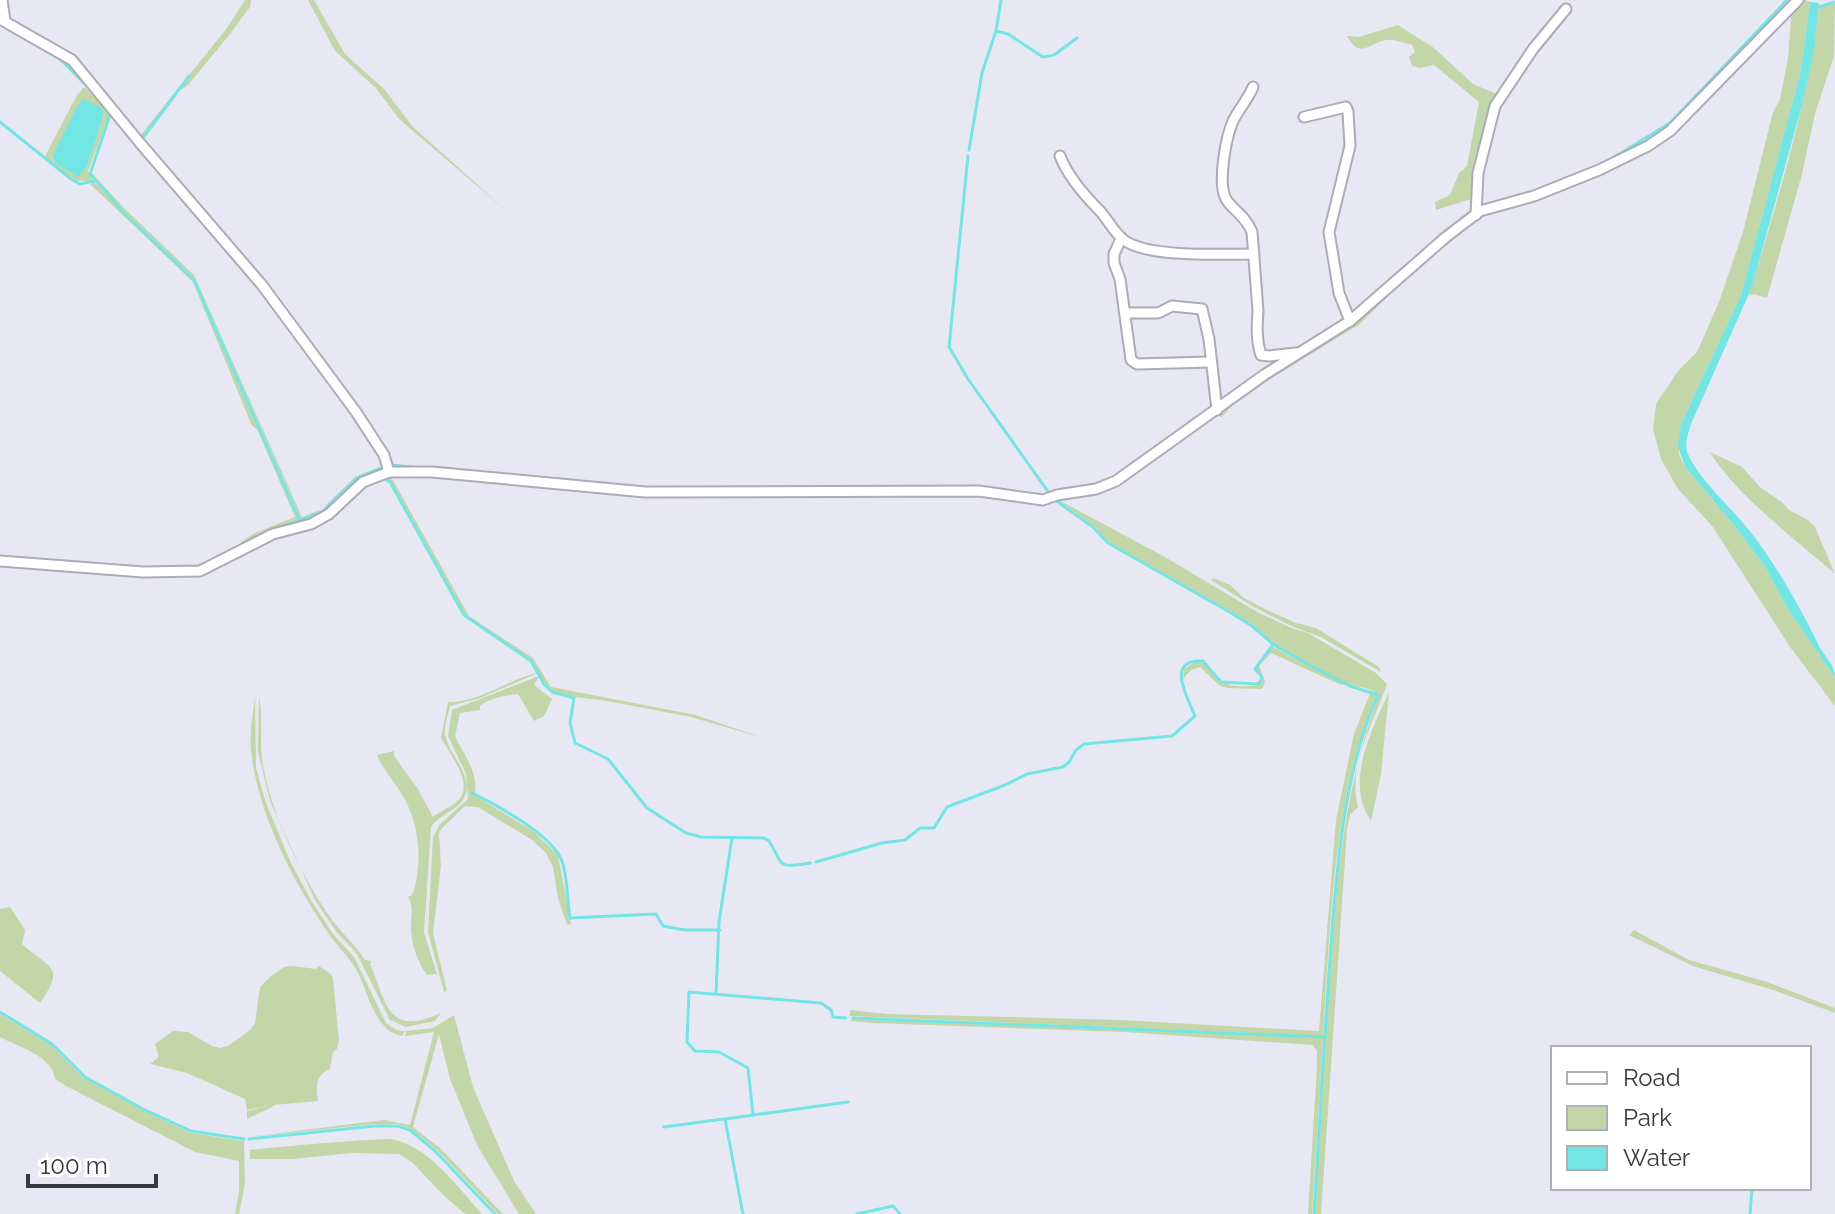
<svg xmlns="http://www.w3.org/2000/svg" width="1835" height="1214" font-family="Raleway,sans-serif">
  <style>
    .green { fill: #c3d6a7; fill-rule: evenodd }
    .water { fill: #72e5e5 }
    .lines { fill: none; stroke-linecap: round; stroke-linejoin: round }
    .stream { stroke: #72e5e5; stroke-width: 3 }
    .minor-casing { stroke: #acacb7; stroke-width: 13 }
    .minor { stroke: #fff; stroke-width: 9 }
  </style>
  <rect width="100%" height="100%" fill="#e8e8f4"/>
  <g class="green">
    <path d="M245,0h6l-1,7 -20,27 -42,51 -9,6 -37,48c90,103 183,206 252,325l77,9 -79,-3 -35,-59 -217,-275 87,-108z"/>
    <polygon points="308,0 314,0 345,54 385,90 412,126 509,213 399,119 376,88 335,51"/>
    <polygon points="1804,0 1810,2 1801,70 1741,295 1681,424 1679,454 1685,467 1734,525 1765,567 1786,606 1835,678 1835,706 1790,647 1713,527 1678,489 1661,459 1653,429 1656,404 1678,371 1697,352 1719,302 1743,232 1773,112 1780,99 1788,58 1791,18 1789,13"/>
    <path d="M1835,3l-1,53 -19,58 -13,60 -35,124 -13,-4 -5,2c28,-95 59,-191 70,-289z"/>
    <path d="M1398,25l36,23 39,36 26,11c-16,26 -28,73 -28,104l-35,11 -1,-8 15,-7 9,-22 8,-7 12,-64 -45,-37 -14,3 -8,-2 -3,-9 6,-5 -3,-7c-9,-2 -17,-6 -26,-5 -17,3 -26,20 -39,-4l12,1z"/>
    <polygon points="11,26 70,62 260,284 355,411 383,456 387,465 386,471 360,482 328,513 319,519 273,533 211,566 212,562 238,548 242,541 255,533 295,517 257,429 252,426 193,282 90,184 94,182 193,280 297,517 299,520 254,538 243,545 322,513 358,479 383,469 384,459 352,409 278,310 230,251 104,102 61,58"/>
    <path d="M84,87l26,25 -22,59 4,9c-19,6 -34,-12 -48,-22l33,-63zM81,101l23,12 -17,54 -9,9 -25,-16 -1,-3z"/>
    <path d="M90,171l35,38 69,66 108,242 20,-8 33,-32 29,-12 -2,3c-38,10 -45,40 -81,51l-106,-240 -69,-66 -31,-32z"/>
    <polygon points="1465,229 1394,290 1360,324 1275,376 1231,407 1221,418 1218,412 1361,318"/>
    <path d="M1710,452l32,15 18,20 22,15 7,8 19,10 7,7 20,47c-37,-32 -101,-81 -125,-122z"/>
    <polygon points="389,473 469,616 533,658 551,687 696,715 763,738 691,717 607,701 567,696 552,691 544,684 532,661 464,614 391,482 384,477 369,482"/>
    <path d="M1055,498l110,59 92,55 34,16 17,5 68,40 11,11c-13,39 -40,80 -29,123l-8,8 -3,14 -26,385h-6c5,-81 9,-163 15,-244 7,-94 15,-186 49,-275l-13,-7 -16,-3 -35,-17 -41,-24 -21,-19 -19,-12 -126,-71 -14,-16z"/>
    <polygon points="1214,578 1230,585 1244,598 1265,609 1296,623 1316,628 1379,667 1381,672 1321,637 1291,626 1252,606 1211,580"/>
    <path d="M1273,647l71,37 -3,1 -70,-32 -12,13 6,15 -3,8 -34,-1 -8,-2 -20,-19 -9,3 -8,9 1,-10 11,-7 10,1c14,24 28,25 55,22l3,-6 -7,-11z"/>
    <path d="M538,673l-58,25 -30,8c-2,9 -7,23 -4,32 4,17 29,40 18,60 -6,12 -25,17 -33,29l-7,106 13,41 -10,1c-9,-12 -15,-29 -16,-45 -1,-12 4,-22 -3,-33l4,-2c11,-29 8,-69 -8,-97 -8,-15 -21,-28 -27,-43l17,-4v5l24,33 15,28c7,-6 21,-11 27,-19 13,-16 -11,-45 -19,-60l7,-36c33,1 59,-23 90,-29z"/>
    <path d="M539,676l-5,9 18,14 -8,17 -10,5 -16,-27c-12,1 -29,4 -38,12v4l-20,3 -5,23c9,20 23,34 20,57h-4l62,38 25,24 13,69 -4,1 -9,-27 -5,-31 -7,-14 -14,-13 -54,-33 -13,-1 -24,23 -2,5 2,32 -8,67 14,58 -3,1 -16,-60 5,-95 7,-13 28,-25 -2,-25 -18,-38 4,-26z"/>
    <path d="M1389,692l-8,82 -10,47c-27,-39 1,-91 18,-129z"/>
    <path d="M1370,693l6,3c-44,106 -45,227 -53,340l-473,-20v-6l37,4 234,6 198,11 17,-211 18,-86z"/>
    <path d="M259,696c5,25 -1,50 5,75 10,48 38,106 66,146 11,16 24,26 35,43l6,1 -1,3c17,41 18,73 71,49l-6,8 -29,6 -16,-7 -33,-66 -21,-23 -21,-31 -45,-99 -12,-49z"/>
    <path d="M255,697l1,71 10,35 24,58 22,41 21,32 21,23 32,66 10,7 9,1 -3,5c-28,-5 -34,-45 -46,-67 -9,-15 -21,-25 -30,-39 -34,-51 -68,-116 -75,-179 -2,-18 2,-36 4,-54z"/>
    <path d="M10,907l15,23 -3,14c27,25 45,21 18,59l-40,-32v-62z"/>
    <polygon points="1634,930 1689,960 1764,981 1835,1008 1835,1013 1776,991 1693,966 1629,935"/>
    <path d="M293,966l23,3 3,-3 12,8 2,5 6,62 -2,8 -4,3 -3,17c-15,7 -14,16 -12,32l-44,4v1l-27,13v-8l26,-6 -26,5 -2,-11 -58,-26 -37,-9 9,-7 -4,-13 18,-13 15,1 24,14 8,2 8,-2 22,-16 5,-7 5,-36 11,-11 13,-9z"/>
    <path d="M0,1014l51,31 33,33 59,32 48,23 53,8 1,42 -6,31h-4l4,-23v-30l-44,-9 -127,-65 -13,-8c-2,-23 -37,-32 -55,-42z"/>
    <polygon points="454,1015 473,1087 514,1181 536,1214 519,1214 477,1145 450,1079 439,1034 413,1127 441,1149 503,1214 498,1214 436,1149 410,1128 398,1124 374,1124 248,1137 384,1120 410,1125 434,1032 405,1036 406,1031 433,1028"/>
    <polygon points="851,1019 1323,1038 1312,1214 1308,1214 1317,1066 1317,1051 1313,1045 1124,1032 873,1023 850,1021"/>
    <path d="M390,1139c39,6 67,48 92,75h-17l-24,-21 -28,-30 -14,-9 -48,-1 -58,6h-43v-9c47,-5 92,-9 140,-11z"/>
  </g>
  <g class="water">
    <path d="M1810,2l9,1 -5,48 -12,54 -50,182 -61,137c-3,10 -7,20 -3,30 10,24 44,55 61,76 27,34 51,77 70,116 6,11 16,19 16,32l-49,-72 -21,-39 -31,-42 -49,-58 -7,-21 3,-22 60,-129 60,-225z"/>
    <polygon points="86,100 100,107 104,113 87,167 78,177 56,163 52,157 77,107 82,100"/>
  </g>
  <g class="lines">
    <g class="stream">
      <polyline points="1819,7 1835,2"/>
      <polyline points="996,31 1001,0"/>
      <polyline points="46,51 60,59 97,96"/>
      <polyline points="111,112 90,174 125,214 194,280 300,521"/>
      <polyline points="0,122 71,179 80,184 94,181"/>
      <polyline points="142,139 189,76"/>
      <polyline points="969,150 982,73 996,31 1008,34 1043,57 1054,55 1077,38"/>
      <polyline points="968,156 949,347 968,379 1049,493"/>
      <polyline points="1606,162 1670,123 1787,0"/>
      <polyline points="238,264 249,276"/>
      <polyline points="286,310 305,336"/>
      <polyline points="322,358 377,437"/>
      <polyline points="387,454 393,465 417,468"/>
      <path d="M383,478l7,4 74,133 67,46 13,23 8,8 22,6 -4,25 5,20 33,16 39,49 39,25 15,4 63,1 5,3c16,26 7,27 41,22"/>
      <path d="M1055,500l38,27 15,16 125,71 19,12 22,19 41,23 35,18 28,9c-35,78 -42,179 -48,263 -6,85 -11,171 -16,256"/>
      <polyline points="283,527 322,512 357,478 384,467"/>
      <path d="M472,793c25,12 80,42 90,68 6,17 5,39 8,57l86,-4 7,12 22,4h35"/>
      <path d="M816,862l66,-19 23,-3 15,-12h14l13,-21 58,-22 22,-11 36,-7 6,-5 7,-12 8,-6 88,-8 23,-20c-7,-18 -31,-57 8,-55l18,21 38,2 3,-7 -7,-8 17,-23"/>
      <polyline points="716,993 719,922 732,838"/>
      <polyline points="0,1012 52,1044 85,1077 143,1109 191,1131 244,1139"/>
      <polyline points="853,1018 1324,1037"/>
      <polyline points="753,1115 748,1068 719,1052 695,1051 687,1042 689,992 821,1003 831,1010 833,1017 846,1018"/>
      <polyline points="664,1127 723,1119"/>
      <polyline points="249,1139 374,1126 398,1126 410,1130 435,1151 495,1214"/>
      <polyline points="743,1214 725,1119 848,1102"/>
      <polyline points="857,1214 893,1206 900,1214"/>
      <polyline points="1750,1214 1752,1188"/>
    </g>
    <g class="minor-casing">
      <g id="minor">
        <polyline points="2,0 5,21"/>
        <polyline points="0,19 72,60 140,143 262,285 356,412 384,455 389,472"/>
        <path d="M1253,87c-5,12 -14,22 -20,34 -7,16 -15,59 -8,76 5,12 20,17 27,35l6,79c-1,15 -2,29 3,44l8,1 27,-3"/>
        <polyline points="1304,117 1346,107 1348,112 1350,146 1329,232 1339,293 1350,321"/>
        <path d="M1060,156c8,21 24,39 40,55 8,9 15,23 24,29 23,18 100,14 130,14"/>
        <polyline points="1476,215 1478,173 1495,106 1533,49 1566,9"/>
        <polyline points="1121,239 1114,254 1114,263 1120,279 1131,360 1137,364 1211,362"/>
        <polyline points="1126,313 1158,313 1172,306 1202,309 1209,339 1217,410"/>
        <polyline points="0,561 143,572 200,571 273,534 311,524 329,514 363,482 389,472 432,472 645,492 979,491 1043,500 1057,495 1096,489 1116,481 1264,375 1350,321 1446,237 1480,211 1534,196 1599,170 1648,146 1670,131 1798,0"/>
      </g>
    </g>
    <use href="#minor" class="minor"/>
  </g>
  <rect x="1551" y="1046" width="260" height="144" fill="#ffffff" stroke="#afb0b1" stroke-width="2"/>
  <rect x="1567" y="1072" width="40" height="12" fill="#ffffff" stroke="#afb0b1" stroke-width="2"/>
  <text x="1623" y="1086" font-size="24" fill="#38393d">Road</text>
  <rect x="1567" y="1106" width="40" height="24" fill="#c3d6a7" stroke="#afb0b1" stroke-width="2"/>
  <text x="1623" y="1126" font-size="24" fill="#38393d">Park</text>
  <rect x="1567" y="1146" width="40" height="24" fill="#72e5e5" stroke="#afb0b1" stroke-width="2"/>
  <text x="1623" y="1166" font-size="24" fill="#38393d">Water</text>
  <path d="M28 1174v12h128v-12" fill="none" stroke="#38393d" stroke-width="4"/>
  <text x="40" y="1174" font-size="24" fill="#38393d" stroke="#ffffff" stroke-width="6" paint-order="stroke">100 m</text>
</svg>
